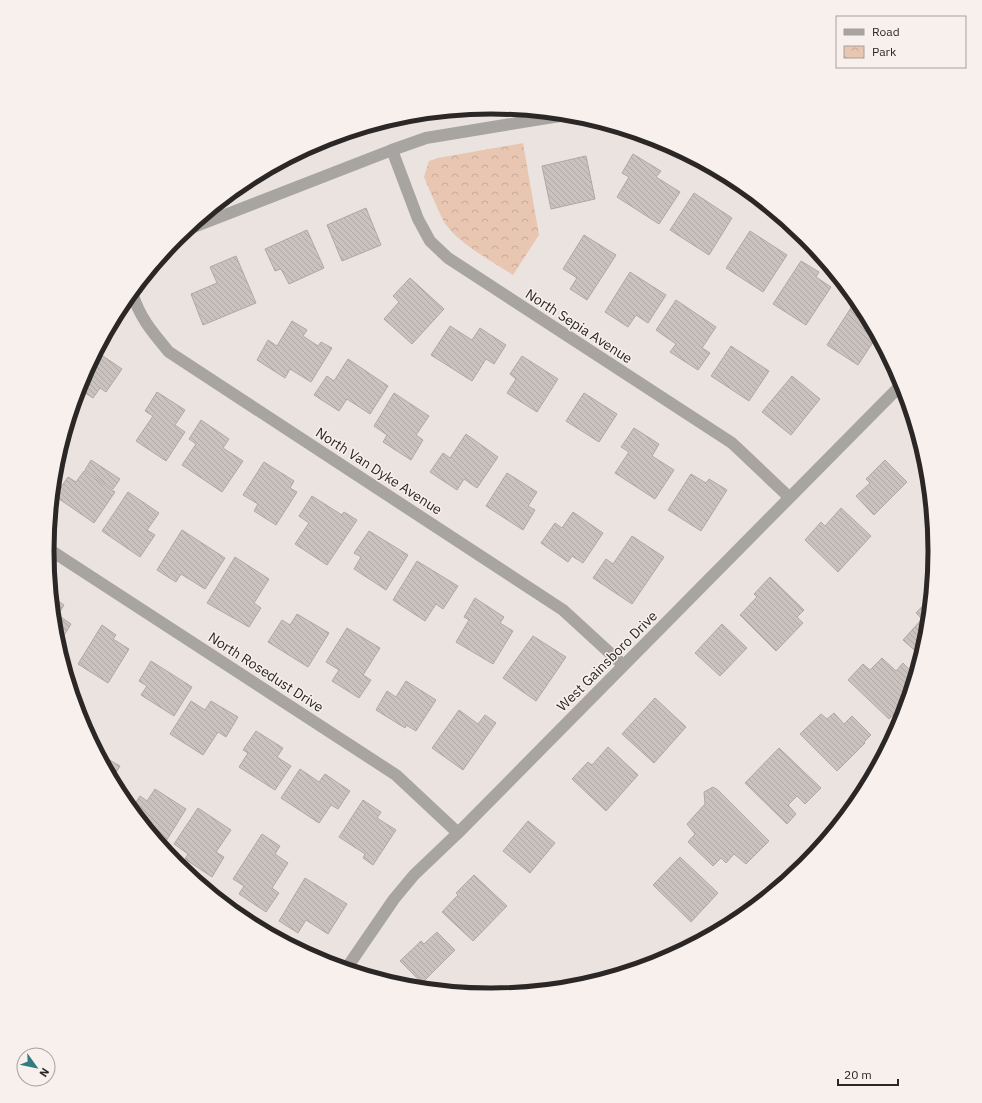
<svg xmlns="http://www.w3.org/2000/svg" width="982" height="1103" font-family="'IBM Plex Sans',sans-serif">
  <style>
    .park { fill: url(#park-crowns) }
    .building { fill: url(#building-back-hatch); stroke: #b0a8a4 }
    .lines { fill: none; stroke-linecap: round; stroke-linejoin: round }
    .minor { stroke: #a7a4a2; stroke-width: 12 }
    .labels { text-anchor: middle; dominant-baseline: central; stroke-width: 3; stroke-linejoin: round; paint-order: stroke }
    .street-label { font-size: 14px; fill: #2a2726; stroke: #f8f0ec }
    .rim { fill: none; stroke: #2a2726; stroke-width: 5 }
  </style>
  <defs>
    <pattern id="park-crowns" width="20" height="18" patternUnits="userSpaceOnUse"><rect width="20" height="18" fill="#e9c6b2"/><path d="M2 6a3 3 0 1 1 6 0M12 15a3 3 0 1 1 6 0" fill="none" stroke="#c8aa99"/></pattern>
    <pattern id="building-back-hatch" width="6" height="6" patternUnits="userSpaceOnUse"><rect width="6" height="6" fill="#cac2be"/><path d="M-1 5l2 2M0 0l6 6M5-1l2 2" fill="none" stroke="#aea7a3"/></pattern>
  </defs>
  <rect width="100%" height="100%" fill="#ebe3df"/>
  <path class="park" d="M523,143l16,92 -26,40c-21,-14 -58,-33 -70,-55 -7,-14 -13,-29 -19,-43l5,-16 9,-3z"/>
  <g class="building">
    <polygon points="633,154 661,171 656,177 680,192 659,224 617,197 629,177 622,173"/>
    <polygon points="586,156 595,199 551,209 542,166"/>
    <polygon points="694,193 732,218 709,255 670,230"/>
    <polygon points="366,208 381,245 342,261 327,225"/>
    <polygon points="307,230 324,268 289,284 281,269 275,271 265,249"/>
    <polygon points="750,231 787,255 763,292 726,268"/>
    <polygon points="584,235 616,255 587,300 570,289 577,278 563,269"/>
    <polygon points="236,256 256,303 203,325 191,294 217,283 210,267"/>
    <polygon points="801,261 819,272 816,277 831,287 806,325 773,304"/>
    <polygon points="630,272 666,295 648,323 636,315 628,327 605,312"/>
    <polygon points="410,278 444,309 412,344 384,319 399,302 393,296"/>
    <polygon points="676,300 716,327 702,348 710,353 698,370 670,352 676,344 656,330"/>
    <polygon points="856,300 860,305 877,336 858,365 827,345"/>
    <polygon points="292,321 307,330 303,336 318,346 321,342 332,348 311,382 290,369 285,378 257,360 268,340 277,346"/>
    <polygon points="450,326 472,340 480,328 506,345 494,364 486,359 472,381 431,355"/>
    <polygon points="731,346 769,371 749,401 711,376"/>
    <polygon points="97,352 122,369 106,392 100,388 93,398 79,389 81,381"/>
    <polygon points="522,356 558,379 537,412 507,393 516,379 510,374"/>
    <polygon points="348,359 388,386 370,414 347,399 339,411 314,395 327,376 334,381"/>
    <polygon points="792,376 820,399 791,435 762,412"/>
    <polygon points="157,392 185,410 175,425 185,432 166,461 136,441 153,416 145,411"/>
    <polygon points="394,393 429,416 416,435 423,440 411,460 383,442 387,435 374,426"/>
    <polygon points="584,393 617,414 599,442 566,421"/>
    <polygon points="201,420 229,439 223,448 243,461 222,492 182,465 196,444 189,439"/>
    <polygon points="634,428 659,444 652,456 674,470 655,499 615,473 629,452 621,447"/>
    <polygon points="466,434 498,457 477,488 464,479 457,490 430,472 443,453 450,458"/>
    <polygon points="91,460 120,479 113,489 85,470"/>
    <polygon points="885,460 907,482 874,515 856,496 870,483 866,479"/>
    <polygon points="264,462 294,481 290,488 297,492 276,525 254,511 258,504 243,495"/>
    <polygon points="84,471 115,492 94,523 55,496 68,477 76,482"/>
    <polygon points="507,473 537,492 528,506 535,510 523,530 486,506"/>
    <polygon points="691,474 706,483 709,479 727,490 701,531 668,510"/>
    <polygon points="128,492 159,513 147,530 155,535 140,557 102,531"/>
    <polygon points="312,496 342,515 344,512 357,520 327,565 295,544 309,523 299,516"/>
    <polygon points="841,508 871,536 838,572 805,540 821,522 825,526"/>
    <polygon points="573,512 603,533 583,563 572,556 568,562 541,543 555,523 562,528"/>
    <polygon points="182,530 225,558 205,589 181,574 176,582 157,570"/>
    <polygon points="369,531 408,555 386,590 354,569 361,557 354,553"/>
    <polygon points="632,536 664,557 632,604 593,578 606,559 613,564"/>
    <polygon points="235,557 269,579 254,603 261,608 249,627 207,603"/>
    <polygon points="417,561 458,586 443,609 436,604 425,621 393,600"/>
    <polygon points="770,577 804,610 797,617 803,623 776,651 740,615 757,597 754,594"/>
    <polygon points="51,596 64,605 58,615 71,624 58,645 55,638"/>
    <polygon points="475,598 504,617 500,623 513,631 493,664 456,642 469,620 464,617"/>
    <polygon points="929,599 930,600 926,638 921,656 903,640 922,619 916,613"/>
    <polygon points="297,614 329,633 308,667 268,642 282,620 290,625"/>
    <polygon points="722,624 747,648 720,676 695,653"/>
    <polygon points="102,625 116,635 113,639 129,649 108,683 78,664"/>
    <polygon points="347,628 380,648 363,675 371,680 359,698 332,681 339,670 326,662"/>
    <polygon points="533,636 566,657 536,701 503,678"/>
    <polygon points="882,658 896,671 903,663 915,675 908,700 889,719 848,680 863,664 870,670"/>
    <polygon points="151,661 192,687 174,716 141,695 147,686 139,681"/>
    <polygon points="406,681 436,700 416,731 406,725 405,728 376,710 387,691 396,697"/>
    <polygon points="655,698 686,727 654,763 622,734"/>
    <polygon points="191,701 205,710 211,701 238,717 226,737 218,732 203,755 170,734"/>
    <polygon points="459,710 478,724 485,715 496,723 463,770 432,748"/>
    <polygon points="834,713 844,724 852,716 871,735 864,742 865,743 837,771 800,734 821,714 827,719"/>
    <polygon points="256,731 283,748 277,757 291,766 275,790 239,767 248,753 243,750"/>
    <polygon points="608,747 638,775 606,811 572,779 588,762 592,765"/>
    <polygon points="779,748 821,788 805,804 797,796 788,805 796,814 787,824 745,783"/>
    <polygon points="97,753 120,766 112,779"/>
    <polygon points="300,769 319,782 325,774 350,791 338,809 331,805 319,823 281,798"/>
    <polygon points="713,787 718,790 769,841 746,864 734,854 726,863 721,858 713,866 688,842 695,834 687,824 705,804 704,792"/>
    <polygon points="155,789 186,809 163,846 159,844 131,810 140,796 147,801"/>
    <polygon points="363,800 381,812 377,818 396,830 373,865 363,858 365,854 339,837"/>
    <polygon points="198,808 231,830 216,852 224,857 212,877 185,859 188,854 174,844"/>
    <polygon points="528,821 555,843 530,873 503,851"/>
    <polygon points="262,834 280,846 275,854 288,863 272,888 279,893 266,912 239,894 244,886 233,879"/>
    <polygon points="680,857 718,893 691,922 653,885"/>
    <polygon points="474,875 507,906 473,941 442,912 458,895 456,893"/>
    <polygon points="305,878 347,904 328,934 306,920 298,933 279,921"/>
    <polygon points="437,932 455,950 422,983 400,961 421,941 424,944"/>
  </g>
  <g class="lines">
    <g class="minor">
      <polyline points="392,150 418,219 430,241 448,258 732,443 789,497"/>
      <polyline points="186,230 392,150 426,138 566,115"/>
      <path d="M132,292c7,25 21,41 37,60l394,258 60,55"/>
      <polyline points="47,548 396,775 458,833"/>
      <polyline points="789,878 819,849"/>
      <polyline points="346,969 394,899 414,875 458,833 902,384"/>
    </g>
  </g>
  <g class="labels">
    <g class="street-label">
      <text transform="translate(579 326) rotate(33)">North Sepia Avenue</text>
      <text transform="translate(379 471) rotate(33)">North Van Dyke Avenue</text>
      <text transform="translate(607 661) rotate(-45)">West Gainsboro Drive</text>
      <text transform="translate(266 672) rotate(33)">North Rosedust Drive</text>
    </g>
  </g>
  <path d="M0 0H982V1103H0ZM54 551a437 437 0 1 1 874 0a437 437 0 1 1-874 0Z" fill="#f8f0ec" fill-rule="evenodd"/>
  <path class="rim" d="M54 551a437 437 0 1 1 874 0a437 437 0 1 1-874 0Z"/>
  <rect x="836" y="16" width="130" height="52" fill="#f8f0ec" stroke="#a6a09d"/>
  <rect x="844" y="29" width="20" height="6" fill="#a7a4a2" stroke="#a6a09d"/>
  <text x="872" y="36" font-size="12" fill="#2a2726">Road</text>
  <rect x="844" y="46" width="20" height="12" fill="url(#park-crowns)" stroke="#a6a09d"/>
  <text x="872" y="56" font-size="12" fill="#2a2726">Park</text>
  <g transform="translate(36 1067) rotate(123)"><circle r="19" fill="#f8f0ec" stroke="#a6a09d"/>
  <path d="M0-3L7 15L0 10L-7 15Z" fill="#327b80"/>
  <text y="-6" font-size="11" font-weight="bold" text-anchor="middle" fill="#2a2726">N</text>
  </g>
  <path d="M838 1079v6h60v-6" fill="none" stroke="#2a2726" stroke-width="2"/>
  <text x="844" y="1079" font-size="12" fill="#2a2726" stroke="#f8f0ec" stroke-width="3" paint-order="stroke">20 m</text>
</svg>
